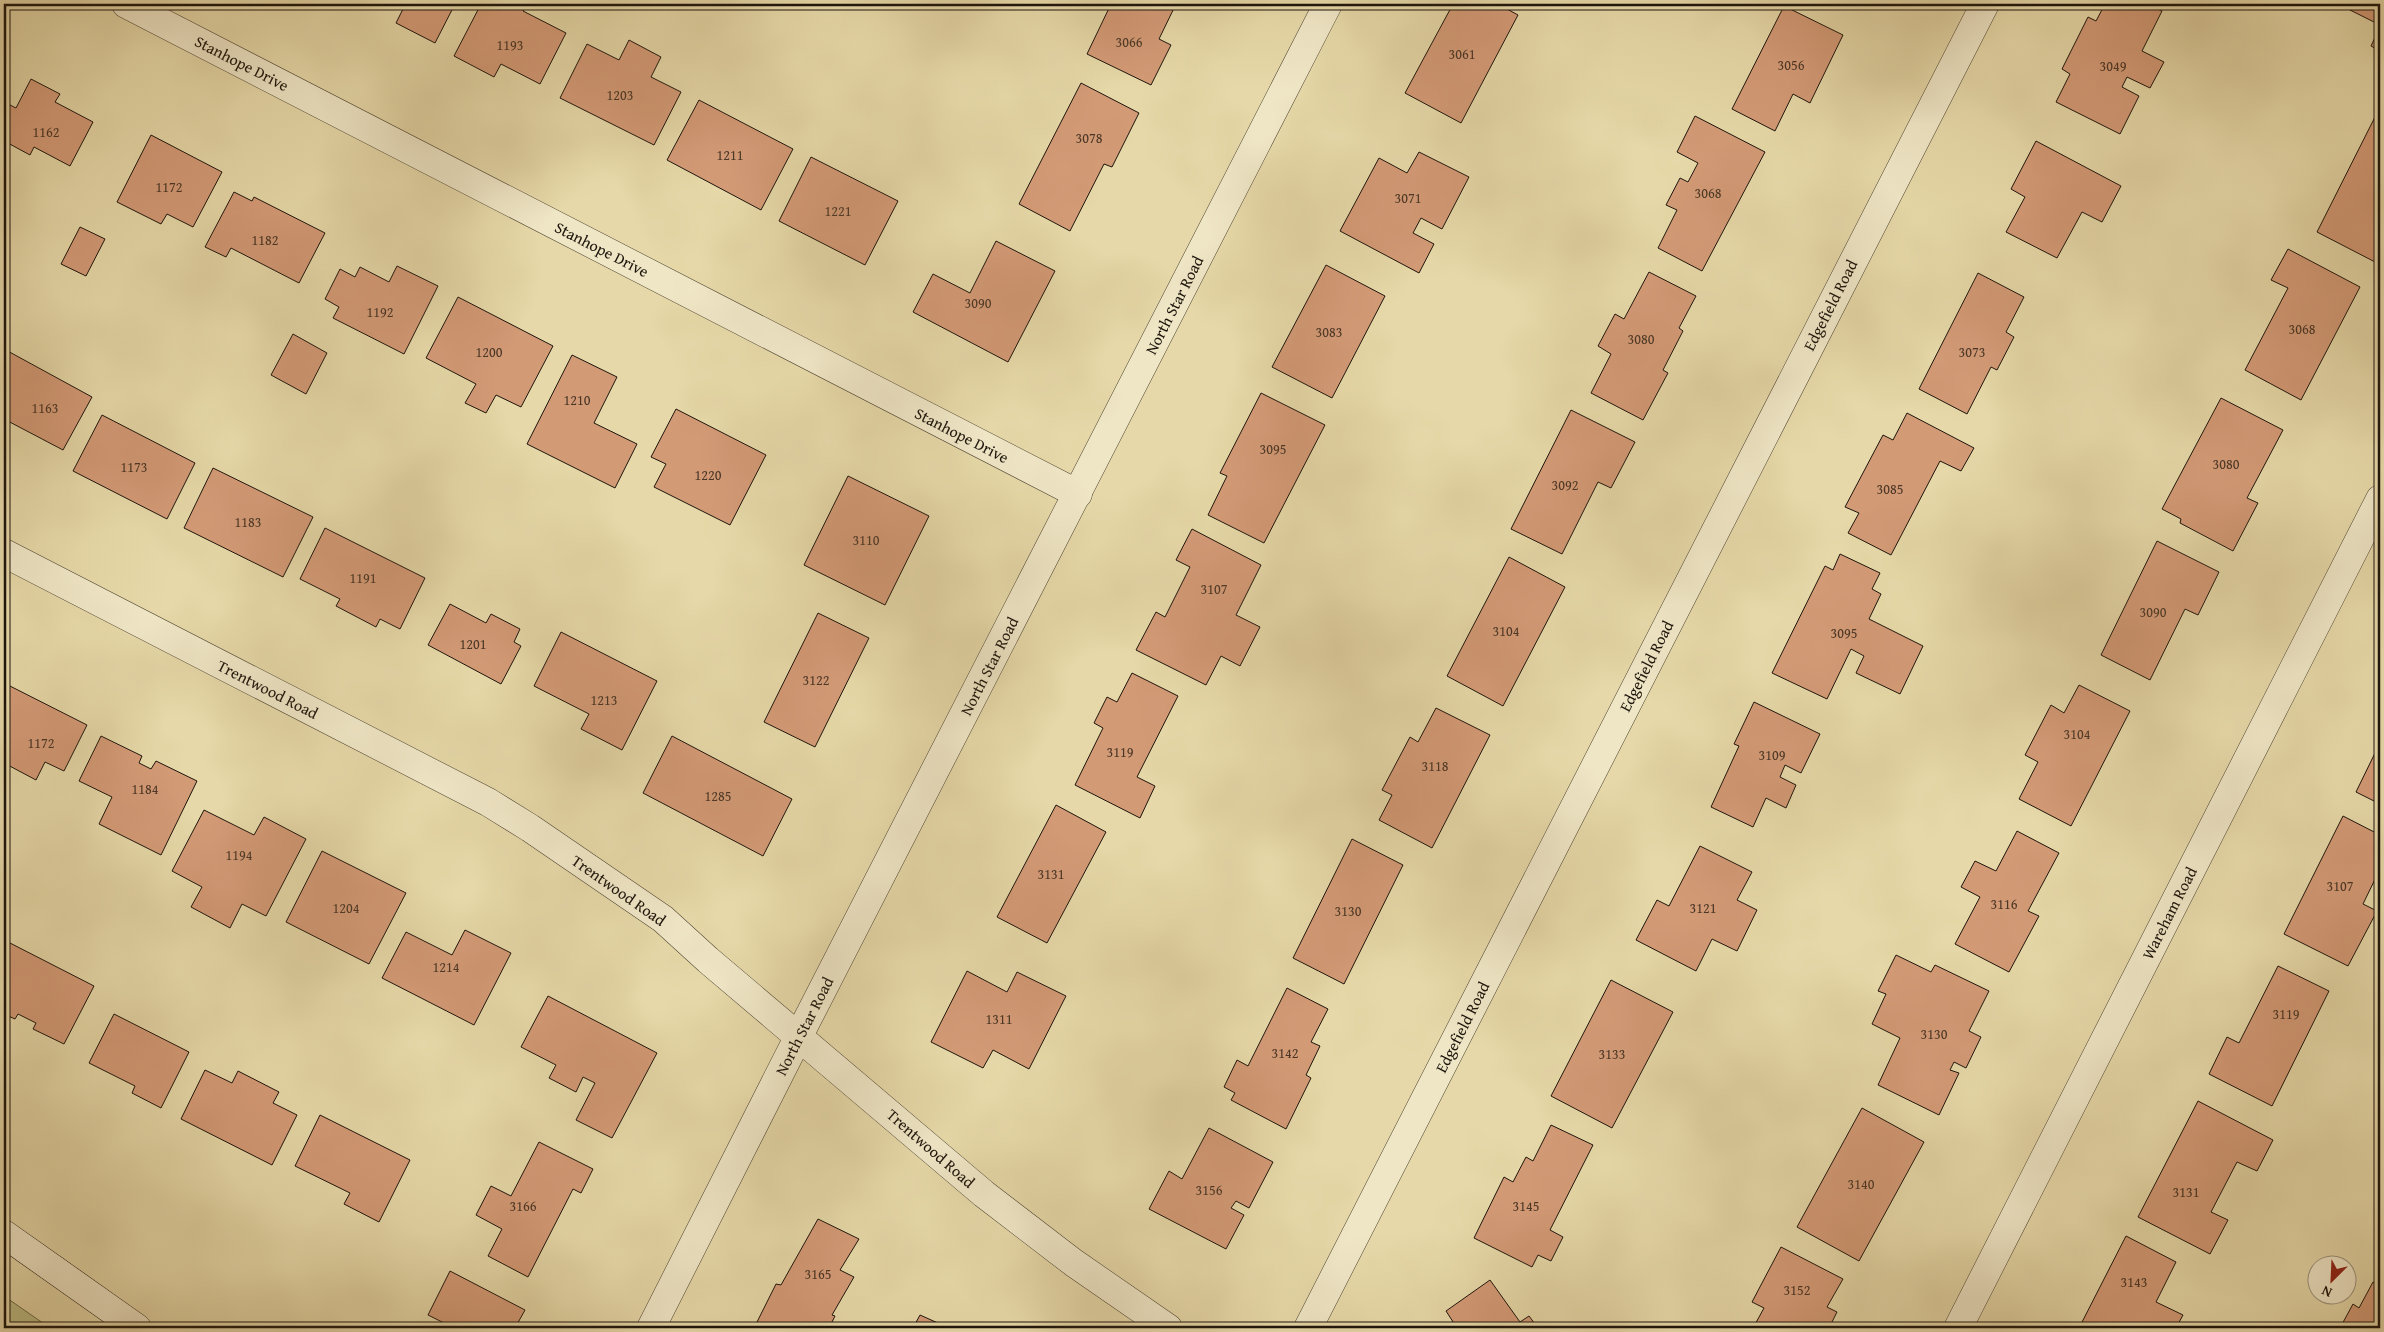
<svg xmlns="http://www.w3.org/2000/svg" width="2384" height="1332" font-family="'Gentium Book Plus',serif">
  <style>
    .green { fill: #bcbc83; stroke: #6c6848 }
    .building { fill: #d39a76; stroke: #1d150c }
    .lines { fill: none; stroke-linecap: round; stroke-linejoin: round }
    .minor-casing { stroke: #4f4633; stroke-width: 29 }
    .tertiary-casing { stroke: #4f4633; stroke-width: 29 }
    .secondary-casing { stroke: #1d150c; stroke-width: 29 }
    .minor { stroke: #efe6c6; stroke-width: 28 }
    .tertiary { stroke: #efe6c6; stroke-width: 28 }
    .secondary { stroke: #efe6c6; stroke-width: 28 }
    .labels { text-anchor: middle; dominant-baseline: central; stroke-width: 4; stroke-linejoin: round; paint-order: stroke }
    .number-label { font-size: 14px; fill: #4a3626 }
    .street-label { font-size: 16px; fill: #1d150c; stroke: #efe6c6 }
  </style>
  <rect width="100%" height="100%" fill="#e6d8a8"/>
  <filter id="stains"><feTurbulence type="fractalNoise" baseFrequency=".004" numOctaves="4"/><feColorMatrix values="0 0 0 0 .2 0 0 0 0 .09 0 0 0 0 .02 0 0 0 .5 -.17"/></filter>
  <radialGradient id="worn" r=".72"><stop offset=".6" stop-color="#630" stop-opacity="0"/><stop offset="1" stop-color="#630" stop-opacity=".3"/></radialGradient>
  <polygon class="green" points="4,1296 50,1328 4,1328"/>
  <g class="building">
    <polygon points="403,4 455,4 435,43 396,23 405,5"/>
    <polygon points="481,4 527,4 523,11 566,33 540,84 501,64 494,77 454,56"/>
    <polygon points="1111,4 1176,4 1159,39 1171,45 1151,85 1087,54"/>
    <polygon points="1453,4 1498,4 1518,15 1461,123 1405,93"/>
    <polygon points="2105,4 2148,4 2162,11 2142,51 2164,62 2150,88 2127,77 2122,87 2139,96 2120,134 2056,102 2070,74 2062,69 2088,17 2096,21"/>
    <polygon points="2351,4 2380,4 2380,25 2348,9"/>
    <polygon points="1784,6 1843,35 1810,103 1793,94 1775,131 1732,109"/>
    <polygon points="2380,27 2380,51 2371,46"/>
    <polygon points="629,40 661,57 651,77 681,92 654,145 560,98 587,44 619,60"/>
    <polygon points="31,79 60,94 55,102 93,122 70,166 34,147 30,155 6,142 4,146 4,102 16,108"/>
    <polygon points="1081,83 1139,113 1112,167 1104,164 1070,231 1019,204"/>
    <polygon points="699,100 793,149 761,210 667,160"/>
    <polygon points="2376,115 2380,117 2380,257 2377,263 2317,232"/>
    <polygon points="1695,116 1765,152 1702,271 1658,248 1677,210 1666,205 1680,178 1688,182 1698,163 1677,152"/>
    <polygon points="151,135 222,172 193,227 167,214 161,224 117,202"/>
    <polygon points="2036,141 2121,186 2102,222 2082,212 2057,258 2006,232 2025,197 2011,189"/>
    <polygon points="1419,152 1469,177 1442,229 1421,218 1413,233 1434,244 1419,273 1340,231 1379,158 1407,173"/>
    <polygon points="811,157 898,201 865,265 779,221"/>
    <polygon points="234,192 252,201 254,197 325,233 299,283 231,248 226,257 205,247"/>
    <polygon points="80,227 105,239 86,276 61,264"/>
    <polygon points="996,241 1055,271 1008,362 913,312 933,274 970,293"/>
    <polygon points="2288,249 2360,287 2301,400 2245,370 2288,288 2271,280"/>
    <polygon points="1326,265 1385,296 1332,398 1272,367"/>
    <polygon points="397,266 438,286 404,354 333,318 339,307 325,299 340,269 355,277 360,267 389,282"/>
    <polygon points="1649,272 1696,296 1679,328 1683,331 1663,370 1668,373 1643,420 1591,393 1611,354 1598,346 1615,314 1624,319"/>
    <polygon points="1978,273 2024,297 2006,332 2014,337 1997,370 1991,367 1967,414 1919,389"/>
    <polygon points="458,297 553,346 521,407 496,395 486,413 465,403 476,384 426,358"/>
    <polygon points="293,334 327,353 306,394 271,375"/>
    <polygon points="4,349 92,397 63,450 4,419"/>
    <polygon points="572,355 617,377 594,423 637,444 615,488 527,444"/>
    <polygon points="1261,393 1325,425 1264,543 1208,515 1227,476 1220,473"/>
    <polygon points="2221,398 2283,430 2247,498 2258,503 2233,551 2180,523 2181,519 2162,509"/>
    <polygon points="676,409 766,455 730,525 654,487 666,464 651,457"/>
    <polygon points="1571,410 1635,442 1611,488 1598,482 1562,554 1511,529"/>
    <polygon points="1907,413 1974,448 1961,471 1940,461 1891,555 1848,533 1859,513 1845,507 1883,435 1893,440"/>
    <polygon points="102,415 195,463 167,519 73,471"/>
    <polygon points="213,468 313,517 283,577 184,528"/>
    <polygon points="848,476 929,516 885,605 804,565"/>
    <polygon points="325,528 425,578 400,629 380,619 376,627 336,606 340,599 300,579"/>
    <polygon points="1192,529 1261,565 1236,615 1260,627 1240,666 1221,656 1206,685 1136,650 1156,612 1165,617 1190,567 1176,560"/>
    <polygon points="2157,541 2219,572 2198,615 2185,609 2150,680 2101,655"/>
    <polygon points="1840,554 1880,573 1872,589 1881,594 1869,619 1923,646 1900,694 1856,673 1864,656 1851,649 1827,699 1772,673 1825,566 1833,570"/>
    <polygon points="1509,557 1565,587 1503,706 1447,676"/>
    <polygon points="450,604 486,623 491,614 520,629 514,642 521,646 501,684 428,645"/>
    <polygon points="818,613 869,638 815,747 764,722"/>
    <polygon points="561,632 657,681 622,750 581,729 589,714 534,686"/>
    <polygon points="1132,673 1178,696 1137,777 1155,786 1140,818 1075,785 1103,728 1094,723 1107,697 1117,702"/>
    <polygon points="4,683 87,725 64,771 45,762 36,780 4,763"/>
    <polygon points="2079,685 2130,711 2071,826 2019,799 2038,762 2025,755 2051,705 2064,713"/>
    <polygon points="1754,702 1820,734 1801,773 1785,765 1780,777 1796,785 1786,808 1766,798 1753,827 1711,807 1739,746 1734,744"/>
    <polygon points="1436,708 1490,735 1432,848 1379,820 1392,795 1382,790 1410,737 1418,742"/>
    <polygon points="101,736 142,756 139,763 151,769 156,761 197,781 161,855 99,824 112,797 79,781"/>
    <polygon points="672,736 792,799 763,856 643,793"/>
    <polygon points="2376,751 2380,753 2380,804 2356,792"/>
    <polygon points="1056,805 1106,832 1047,943 997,917"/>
    <polygon points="204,810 254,835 264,817 306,839 266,916 242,904 230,928 191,907 202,887 172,871"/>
    <polygon points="2343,816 2380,835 2380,869 2363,904 2377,911 2348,966 2284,934"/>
    <polygon points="2017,831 2059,853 2028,911 2039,916 2009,972 1955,944 1980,897 1961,887 1975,861 1996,871"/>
    <polygon points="1352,839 1403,865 1344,984 1293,958"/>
    <polygon points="1700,846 1752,872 1737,900 1757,910 1737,951 1712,939 1696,971 1636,940 1657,900 1669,906"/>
    <polygon points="322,851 406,893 369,964 286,922"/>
    <polygon points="465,930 511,953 474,1025 382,978 406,932 452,955"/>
    <polygon points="10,943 94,986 64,1044 33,1029 36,1023 18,1014 15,1019 4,1014 4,955"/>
    <polygon points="1896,955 1931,972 1935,965 1989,991 1969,1031 1981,1037 1966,1068 1954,1062 1950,1070 1959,1073 1939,1115 1878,1085 1900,1038 1872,1024 1886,994 1878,991"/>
    <polygon points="2278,966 2329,991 2272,1106 2209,1074 2227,1037 2239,1043"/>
    <polygon points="967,971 1007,992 1017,972 1066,996 1029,1069 993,1050 983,1068 931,1042"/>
    <polygon points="1611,980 1673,1012 1612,1128 1551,1096"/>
    <polygon points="1287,988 1328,1009 1311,1042 1320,1046 1306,1075 1311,1078 1286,1129 1231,1100 1235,1093 1224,1087 1237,1060 1248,1066"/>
    <polygon points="548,996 657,1053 612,1138 576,1120 595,1083 583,1077 576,1092 549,1078 556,1065 521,1047"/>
    <polygon points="114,1014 189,1052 161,1108 132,1093 135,1086 89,1063"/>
    <polygon points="205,1070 232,1083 238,1071 279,1092 273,1103 297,1115 272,1165 181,1119"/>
    <polygon points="2198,1101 2273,1140 2257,1171 2237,1162 2211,1212 2228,1220 2210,1254 2138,1217"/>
    <polygon points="1862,1108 1924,1142 1859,1261 1797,1227"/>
    <polygon points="320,1115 410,1160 379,1222 344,1204 350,1193 295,1166"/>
    <polygon points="1551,1125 1593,1145 1550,1230 1563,1237 1551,1261 1538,1255 1532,1267 1474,1238 1504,1177 1513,1182 1526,1157 1533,1161"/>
    <polygon points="1209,1128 1273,1162 1249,1208 1236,1201 1231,1208 1244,1215 1226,1249 1149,1209 1169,1171 1182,1179"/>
    <polygon points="539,1142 593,1169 581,1193 573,1189 528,1277 488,1256 502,1229 476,1215 491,1186 511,1196"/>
    <polygon points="818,1219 859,1239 840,1270 854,1277 832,1315 835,1316 829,1328 754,1328 776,1284 781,1285"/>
    <polygon points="2126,1236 2176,1262 2156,1302 2183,1315 2176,1328 2079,1328"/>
    <polygon points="1781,1247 1843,1279 1827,1307 1837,1312 1829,1328 1753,1328 1764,1308 1752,1302"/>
    <polygon points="450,1271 525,1310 515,1328 444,1328 446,1324 428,1315"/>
    <polygon points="1490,1280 1520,1322 1529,1316 1538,1328 1457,1328 1446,1311"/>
    <polygon points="2373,1282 2379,1285 2380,1282 2380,1328 2340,1328 2353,1304 2359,1308"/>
    <polygon points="920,1315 949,1328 913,1328"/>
  </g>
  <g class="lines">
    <g class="minor-casing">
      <g id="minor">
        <polyline points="126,4 1078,494"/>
        <polyline points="4,553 488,802 530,828 663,919 708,960 984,1194 1074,1263 1168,1328"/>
        <polyline points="1308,1328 1985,4"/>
        <polyline points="1958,1328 2380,499"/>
      </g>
    </g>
    <g class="tertiary-casing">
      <polyline id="tertiary" points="651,1328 808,1018 1328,4"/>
    </g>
    <g class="secondary-casing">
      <polyline id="secondary" points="4,1234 137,1328"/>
    </g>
    <use href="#minor" class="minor"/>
    <use href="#tertiary" class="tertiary"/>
    <use href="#secondary" class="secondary"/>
  </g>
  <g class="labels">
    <g class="number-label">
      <text x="1129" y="42">3066</text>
      <text x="510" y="45">1193</text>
      <text x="1462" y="54">3061</text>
      <text x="1791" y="65">3056</text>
      <text x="2113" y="66">3049</text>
      <text x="620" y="95">1203</text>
      <text x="46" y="132">1162</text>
      <text x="1089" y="138">3078</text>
      <text x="730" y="155">1211</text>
      <text x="169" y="187">1172</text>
      <text x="1708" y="193">3068</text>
      <text x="1408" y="198">3071</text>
      <text x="838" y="211">1221</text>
      <text x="265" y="240">1182</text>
      <text x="978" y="303">3090</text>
      <text x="380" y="312">1192</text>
      <text x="2302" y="329">3068</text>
      <text x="1329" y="332">3083</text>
      <text x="1641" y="339">3080</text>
      <text x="489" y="352">1200</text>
      <text x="1972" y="352">3073</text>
      <text x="577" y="400">1210</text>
      <text x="45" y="408">1163</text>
      <text x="1273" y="449">3095</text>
      <text x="2226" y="464">3080</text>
      <text x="134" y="467">1173</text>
      <text x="708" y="475">1220</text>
      <text x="1565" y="485">3092</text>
      <text x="1890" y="489">3085</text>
      <text x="248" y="522">1183</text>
      <text x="866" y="540">3110</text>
      <text x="363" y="578">1191</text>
      <text x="1214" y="589">3107</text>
      <text x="2153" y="612">3090</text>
      <text x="1506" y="631">3104</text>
      <text x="1844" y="633">3095</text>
      <text x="473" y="644">1201</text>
      <text x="816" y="680">3122</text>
      <text x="604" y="700">1213</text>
      <text x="2077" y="734">3104</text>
      <text x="41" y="743">1172</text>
      <text x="1120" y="752">3119</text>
      <text x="1772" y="755">3109</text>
      <text x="1435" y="766">3118</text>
      <text x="145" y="789">1184</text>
      <text x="718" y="796">1285</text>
      <text x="239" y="855">1194</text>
      <text x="1051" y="874">3131</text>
      <text x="2340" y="886">3107</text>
      <text x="2004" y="904">3116</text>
      <text x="346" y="908">1204</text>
      <text x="1703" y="908">3121</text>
      <text x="1348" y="911">3130</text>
      <text x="446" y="967">1214</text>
      <text x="2286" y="1014">3119</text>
      <text x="999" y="1019">1311</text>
      <text x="1934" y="1034">3130</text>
      <text x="1285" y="1053">3142</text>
      <text x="1612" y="1054">3133</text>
      <text x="1861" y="1184">3140</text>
      <text x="1209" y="1190">3156</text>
      <text x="2186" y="1192">3131</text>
      <text x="523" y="1206">3166</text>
      <text x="1526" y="1206">3145</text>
      <text x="818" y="1274">3165</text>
      <text x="2134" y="1282">3143</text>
      <text x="1797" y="1290">3152</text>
    </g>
    <g class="street-label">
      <text transform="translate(242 63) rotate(27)">Stanhope Drive</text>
      <text transform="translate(602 249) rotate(27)">Stanhope Drive</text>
      <text transform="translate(1174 305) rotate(-63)">North Star Road</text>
      <text transform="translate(1830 305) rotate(-63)">Edgefield Road</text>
      <text transform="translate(962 435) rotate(27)">Stanhope Drive</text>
      <text transform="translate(989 666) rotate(-63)">North Star Road</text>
      <text transform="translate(1646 666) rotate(-63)">Edgefield Road</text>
      <text transform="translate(268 689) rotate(27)">Trentwood Road</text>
      <text transform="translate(619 890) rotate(35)">Trentwood Road</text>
      <text transform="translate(2169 913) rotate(-63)">Wareham Road</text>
      <text transform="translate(804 1026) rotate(-63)">North Star Road</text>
      <text transform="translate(1462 1027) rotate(-63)">Edgefield Road</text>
      <text transform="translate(931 1148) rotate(41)">Trentwood Road</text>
    </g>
  </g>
  <rect width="2384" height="1332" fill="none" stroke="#e6d8a8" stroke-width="20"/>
  <rect x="5" y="5" width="2374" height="1322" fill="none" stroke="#1d150c" stroke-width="2.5"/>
  <rect x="10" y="10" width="2364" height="1312" fill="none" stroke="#1d150c"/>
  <g transform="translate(2332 1280) rotate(204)"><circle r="24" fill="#efe6c6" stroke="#9b927c"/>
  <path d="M0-4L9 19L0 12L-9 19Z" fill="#8f2418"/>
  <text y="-8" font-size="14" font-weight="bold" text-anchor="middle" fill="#1d150c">N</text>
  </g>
  <rect width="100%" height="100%" filter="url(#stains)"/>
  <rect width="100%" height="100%" fill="url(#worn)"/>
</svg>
